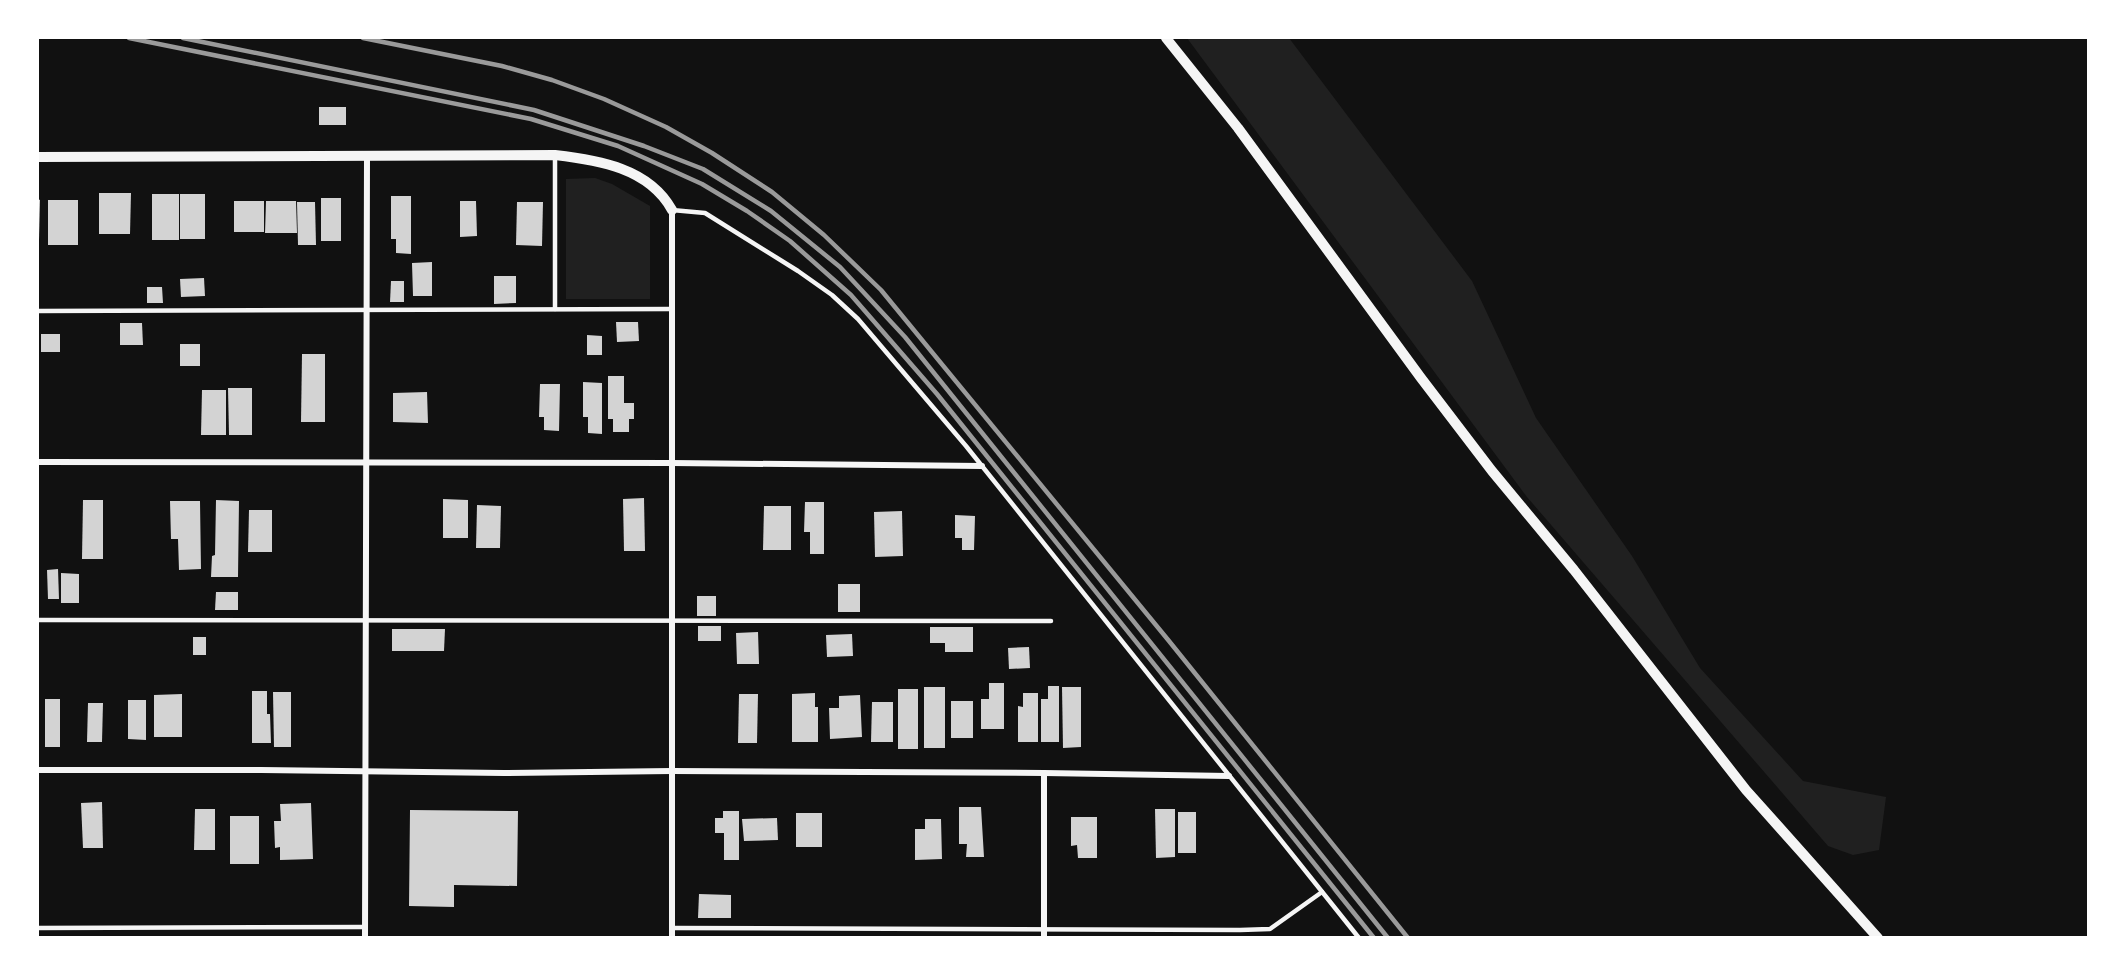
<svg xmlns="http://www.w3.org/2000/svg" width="2126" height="975" font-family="Commissioner,sans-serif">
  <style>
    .green { fill: #202020 }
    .building { fill: #d3d3d3 }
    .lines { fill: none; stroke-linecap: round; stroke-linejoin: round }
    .service { stroke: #f5f5f5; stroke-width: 4.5 }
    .minor { stroke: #f5f5f5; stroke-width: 6 }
    .tertiary { stroke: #f5f5f5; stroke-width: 10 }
    .rail { stroke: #9a9a9a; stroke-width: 4.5 }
  </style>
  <rect width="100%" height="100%" fill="#111"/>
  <g class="green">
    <polygon points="1187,38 1289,38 1472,281 1536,418 1632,556 1700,668 1803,781 1886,797 1879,850 1853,855 1828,846 1527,497"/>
    <polygon points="595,178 612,184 650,206 650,299 566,299 566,179"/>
  </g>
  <g class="building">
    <rect x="319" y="107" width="27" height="18"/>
    <polygon points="99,193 131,193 130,234 99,234"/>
    <rect x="152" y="194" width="27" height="46"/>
    <rect x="180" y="194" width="25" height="45"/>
    <polygon points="391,196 411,196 411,254 396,253 396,239 391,239"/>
    <rect x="321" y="198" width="20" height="43"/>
    <polygon points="38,199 40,200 39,240 38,240"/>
    <rect x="48" y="200" width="30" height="45"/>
    <rect x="234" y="201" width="30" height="31"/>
    <polygon points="266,201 296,201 297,233 265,233"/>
    <polygon points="460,201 476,201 477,236 460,237"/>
    <polygon points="297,202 315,202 316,245 298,245"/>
    <polygon points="517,202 543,202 542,246 516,245"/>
    <polygon points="432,262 432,296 413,296 412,263"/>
    <polygon points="494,276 516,276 516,303 494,304"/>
    <polygon points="204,278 205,296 181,297 180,279"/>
    <polygon points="391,281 404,281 404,302 390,302"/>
    <polygon points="147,287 162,287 163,303 147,303"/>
    <polygon points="616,322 638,322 639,341 617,342"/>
    <polygon points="120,323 142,323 143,345 120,345"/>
    <rect x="41" y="334" width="19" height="18"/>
    <polygon points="587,335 602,336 602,355 587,355"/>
    <rect x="180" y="344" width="20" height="22"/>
    <polygon points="302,354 325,354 325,422 301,422"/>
    <polygon points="608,376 624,376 624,403 634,403 634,419 629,419 629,432 613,432 613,419 608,419"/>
    <polygon points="583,382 602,383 602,434 588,433 588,417 583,417"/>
    <polygon points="540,384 560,384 559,431 544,430 544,417 539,417"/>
    <polygon points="228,388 252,388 252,435 229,435"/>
    <polygon points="202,390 226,390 226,435 201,435"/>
    <polygon points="427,392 428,423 393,422 393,393"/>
    <polygon points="644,498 645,551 624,551 623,499"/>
    <polygon points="443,499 468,500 468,538 443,538"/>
    <polygon points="83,500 103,500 103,559 82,559"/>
    <polygon points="216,500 239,501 238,577 211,577 212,556 215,555"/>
    <polygon points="170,501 200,501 201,569 179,570 178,539 171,539"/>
    <polygon points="805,502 824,502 824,554 810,554 810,532 804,532"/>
    <polygon points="477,505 501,506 500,548 476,548"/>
    <polygon points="764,506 791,506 791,550 763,550"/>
    <polygon points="249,510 272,510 272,552 248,552"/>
    <polygon points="902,511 903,556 875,557 874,512"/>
    <polygon points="955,515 975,516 974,550 962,550 962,538 955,538"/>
    <polygon points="58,569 59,599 48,599 47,570"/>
    <polygon points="61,573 79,574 79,603 61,603"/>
    <rect x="838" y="584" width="22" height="28"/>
    <polygon points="216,592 238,592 238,610 215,610"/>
    <rect x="697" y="596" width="19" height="20"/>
    <rect x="698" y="626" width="23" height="15"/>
    <polygon points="930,627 973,627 973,652 945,652 945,643 930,643"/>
    <polygon points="392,629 445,629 444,651 392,651"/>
    <polygon points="758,632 759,664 737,664 736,633"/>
    <polygon points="852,634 853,656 827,657 826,635"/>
    <rect x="193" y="637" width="13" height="18"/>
    <polygon points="1029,647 1030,668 1009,669 1008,648"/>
    <polygon points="989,683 1004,683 1004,729 981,729 981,699 989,699"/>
    <polygon points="1048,686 1059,686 1059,742 1041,742 1041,699 1048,699"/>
    <rect x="924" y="687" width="21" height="61"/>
    <polygon points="1062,687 1081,687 1081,747 1063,748"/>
    <rect x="898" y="689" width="20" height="60"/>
    <polygon points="252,691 267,691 267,714 270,714 271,743 252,743"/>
    <polygon points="273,692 291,692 291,747 274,747"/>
    <polygon points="815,693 815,707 818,707 818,742 792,742 792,694"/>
    <polygon points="1023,693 1038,693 1038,742 1018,742 1018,706 1023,707"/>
    <polygon points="182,694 182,737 154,737 154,695"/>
    <polygon points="739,694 758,694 757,743 738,743"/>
    <polygon points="860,695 862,737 830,739 829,708 839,708 839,696"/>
    <rect x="45" y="699" width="15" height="48"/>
    <polygon points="128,700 146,700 146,740 128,739"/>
    <rect x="951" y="701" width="22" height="37"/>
    <polygon points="872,702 893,702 893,742 871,742"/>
    <polygon points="88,703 103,703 102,742 87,742"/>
    <polygon points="102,802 103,848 83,848 81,803"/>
    <polygon points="311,803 313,859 280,860 280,847 275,848 274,821 281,821 280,804"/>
    <polygon points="959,807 981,807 984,857 966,857 967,844 959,844"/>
    <polygon points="195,809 215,809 215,850 194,850"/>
    <polygon points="1155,809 1175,809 1175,857 1156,858"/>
    <polygon points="410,810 518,811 517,886 454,885 454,907 409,906"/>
    <polygon points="723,811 739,811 739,860 724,860 724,833 715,833 715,818 723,818"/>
    <rect x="1178" y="812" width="18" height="41"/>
    <rect x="796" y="813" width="26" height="34"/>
    <rect x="230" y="816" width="29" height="48"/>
    <polygon points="1071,817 1097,817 1097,858 1078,858 1077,845 1071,846"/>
    <polygon points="777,818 778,840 744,841 742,819"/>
    <polygon points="925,819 941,819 942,859 915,860 915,829 925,829"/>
    <polygon points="699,894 731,895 731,918 698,918"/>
  </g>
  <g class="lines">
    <g class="service">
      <polyline points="555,156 555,309"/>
      <polyline points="672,210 705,213 798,271 832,295 858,319 966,446 1359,938"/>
      <polyline points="38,311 672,309"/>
      <polyline points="38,620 1051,621"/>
      <polyline points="38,928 365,927"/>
      <polyline points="672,928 1240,930 1270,929 1322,892"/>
    </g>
    <g class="minor">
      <polyline points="672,210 672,938"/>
      <polyline points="38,462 672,463 982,466"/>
      <polyline points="38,770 261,770 504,773 672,771 1044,773 1229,776"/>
      <polyline points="365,938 367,156"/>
      <polyline points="1044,938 1044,773"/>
    </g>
    <g class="tertiary">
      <polyline points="1166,38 1238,128 1421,378 1492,471 1574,570 1746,790 1878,938"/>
      <path d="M38,157l517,-2c43,5 94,13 117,55"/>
    </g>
    <g class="rail">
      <polyline points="129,38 531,119 618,146 702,184 747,211 790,241 851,295 937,394 1374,938"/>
      <polyline points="183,38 534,110 644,146 703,169 771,211 840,267 905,337 1388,938"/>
      <polyline points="363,38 502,66 552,80 604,99 666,127 712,153 772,192 824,235 881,290 1169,641 1408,938"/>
    </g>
  </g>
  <rect width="2126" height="975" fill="none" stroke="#ffffff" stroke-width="78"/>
</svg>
